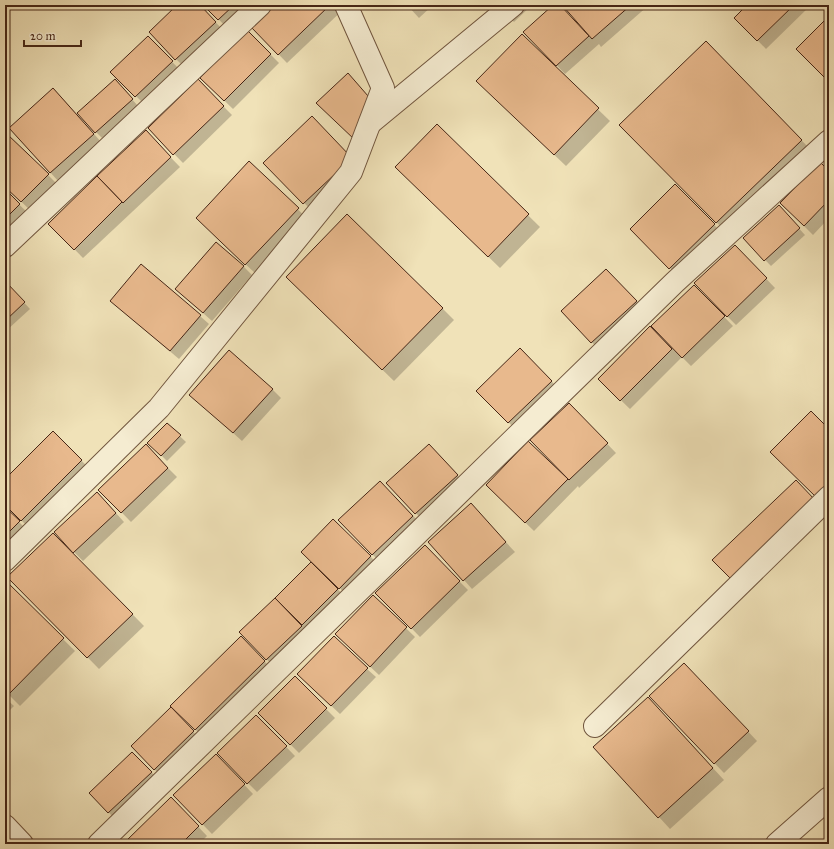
<svg xmlns="http://www.w3.org/2000/svg" width="834" height="849" font-family="'IM FELL Great Primer',serif">
  <style>
    .shadow { fill: #0003 }
    .building { fill: #e8b98d; stroke: #462616 }
    .lines { fill: none; stroke-linecap: round; stroke-linejoin: round }
    .minor-casing { stroke: #70553e; stroke-width: 24 }
    .minor { stroke: #f5ecd1; stroke-width: 22 }
  </style>
  <rect width="100%" height="100%" fill="#f0e2b8"/>
  <filter id="stains"><feTurbulence type="fractalNoise" baseFrequency=".005" numOctaves="4"/><feColorMatrix values="0 0 0 0 .2 0 0 0 0 .09 0 0 0 0 .02 0 0 0 .5 -.17"/></filter>
  <radialGradient id="worn" r=".72"><stop offset=".6" stop-color="#630" stop-opacity="0"/><stop offset="1" stop-color="#630" stop-opacity=".3"/></radialGradient>
  <g class="shadow">
    <polygon points="179,5 199,5 224,31 185,68 176,59"/>
    <polygon points="205,5 252,5 227,28"/>
    <polygon points="276,5 348,5 287,63 252,27"/>
    <polygon points="407,5 433,5 419,18"/>
    <polygon points="498,5 532,5 514,22"/>
    <polygon points="554,5 559,5 579,26 580,25 563,5 649,5 601,47 599,44 565,74 525,32"/>
    <polygon points="749,5 809,5 810,6 766,49 736,18"/>
    <polygon points="247,31 279,63 233,109 201,78"/>
    <polygon points="522,36 610,121 566,166 489,93"/>
    <polygon points="148,37 181,71 145,105 112,72"/>
    <polygon points="706,43 813,152 728,234 621,125"/>
    <polygon points="198,81 232,115 183,163 149,128"/>
    <polygon points="121,87 138,106 102,138 96,132"/>
    <polygon points="62,98 102,143 59,182 10,128"/>
    <polygon points="437,126 540,227 500,268 408,179"/>
    <polygon points="146,132 180,167 83,258 50,224"/>
    <polygon points="8,135 57,184 31,211 5,186 5,138"/>
    <polygon points="249,163 310,221 258,276 209,230"/>
    <polygon points="265,163 360,168 313,212"/>
    <polygon points="829,172 829,218 813,235 781,203"/>
    <polygon points="675,185 723,234 679,277 631,229"/>
    <polygon points="5,191 28,213 5,236"/>
    <polygon points="784,212 805,235 771,266 744,238"/>
    <polygon points="744,255 775,288 736,325 727,316"/>
    <polygon points="244,267 252,275 212,321 176,289"/>
    <polygon points="615,279 645,310 601,352 563,311"/>
    <polygon points="5,282 30,309 7,330 5,328"/>
    <polygon points="694,286 733,326 691,366 682,357 630,409 599,379"/>
    <polygon points="299,289 442,308 454,320 394,381"/>
    <polygon points="120,309 200,316 209,324 179,359"/>
    <polygon points="520,349 560,390 517,431 478,391"/>
    <polygon points="272,389 281,398 242,441 191,395"/>
    <polygon points="569,404 616,453 579,488 578,486 534,531 496,494 567,476"/>
    <polygon points="167,424 186,442 167,461 149,443"/>
    <polygon points="53,433 90,469 30,529 5,504 5,480"/>
    <polygon points="146,446 177,477 131,522 100,490"/>
    <polygon points="438,454 466,485 424,522 416,513"/>
    <polygon points="389,491 422,525 381,563 372,554"/>
    <polygon points="106,502 124,522 83,561 74,552"/>
    <polygon points="5,508 28,531 5,554"/>
    <polygon points="480,514 515,552 472,589 464,580"/>
    <polygon points="333,520 379,565 348,597 337,585 336,587 346,599 275,668 241,632 313,562"/>
    <polygon points="53,534 144,626 99,669 9,577"/>
    <polygon points="424,546 468,590 420,637 377,593"/>
    <polygon points="5,582 75,651 20,706 5,691"/>
    <polygon points="373,596 415,637 379,675 345,643"/>
    <polygon points="241,638 273,670 204,738 172,706"/>
    <polygon points="367,669 376,677 340,714 307,683"/>
    <polygon points="693,673 757,741 724,773 650,696"/>
    <polygon points="295,678 335,718 299,753 259,713"/>
    <polygon points="5,698 14,706 5,715"/>
    <polygon points="171,709 202,741 163,778 132,746"/>
    <polygon points="659,710 724,780 670,829 659,817"/>
    <polygon points="256,716 295,756 257,792 218,753"/>
    <polygon points="132,753 160,781 117,821 90,793"/>
    <polygon points="216,755 253,794 212,834 174,795"/>
    <polygon points="171,798 207,836 199,844 129,844"/>
  </g>
  <g class="building">
    <polygon points="177,5 200,5 216,22 175,60 149,32"/>
    <polygon points="203,5 234,5 218,20"/>
    <polygon points="274,5 330,5 278,55 251,27"/>
    <polygon points="553,5 560,5 589,36 556,66 523,32"/>
    <polygon points="562,5 631,5 592,39"/>
    <polygon points="747,5 794,5 757,41 734,18"/>
    <polygon points="827,18 829,20 829,82 796,49"/>
    <polygon points="247,30 271,54 224,101 200,78"/>
    <polygon points="522,34 599,108 554,155 476,81"/>
    <polygon points="148,36 173,61 135,97 110,72"/>
    <polygon points="706,41 802,140 716,223 619,125"/>
    <polygon points="348,73 375,104 355,140 316,103"/>
    <polygon points="115,79 133,99 95,133 77,113"/>
    <polygon points="198,79 224,106 173,155 148,128"/>
    <polygon points="53,88 94,134 50,173 9,128"/>
    <polygon points="312,116 352,158 303,204 263,163"/>
    <polygon points="437,124 529,214 488,257 395,167"/>
    <polygon points="146,130 171,157 123,203 97,176"/>
    <polygon points="7,134 49,174 21,202 5,187 5,136"/>
    <polygon points="249,161 299,208 245,265 196,218"/>
    <polygon points="820,162 829,171 829,200 804,226 780,203"/>
    <polygon points="97,176 122,202 74,250 48,224"/>
    <polygon points="675,184 715,224 669,269 630,229"/>
    <polygon points="5,189 20,204 5,219"/>
    <polygon points="779,205 800,228 764,261 743,238"/>
    <polygon points="347,214 443,308 382,370 286,277"/>
    <polygon points="216,242 244,266 203,313 175,289"/>
    <polygon points="735,245 767,278 727,317 694,283"/>
    <polygon points="141,264 201,315 170,351 110,301"/>
    <polygon points="606,269 637,301 591,343 561,311"/>
    <polygon points="5,281 25,302 5,321"/>
    <polygon points="694,285 725,316 682,358 651,326"/>
    <polygon points="650,326 672,349 620,401 598,379"/>
    <polygon points="520,348 552,381 508,423 476,391"/>
    <polygon points="229,350 273,389 233,433 189,395"/>
    <polygon points="569,403 608,443 569,480 530,440"/>
    <polygon points="811,411 829,429 829,488 818,499 770,452"/>
    <polygon points="167,423 181,435 161,456 147,443"/>
    <polygon points="53,431 82,460 21,521 5,505 5,479"/>
    <polygon points="528,441 568,479 525,523 486,485"/>
    <polygon points="146,444 168,468 121,513 98,490"/>
    <polygon points="429,444 458,475 415,514 386,483"/>
    <polygon points="796,480 816,501 733,581 712,560"/>
    <polygon points="380,481 413,516 372,555 338,520"/>
    <polygon points="97,492 116,513 73,553 54,532"/>
    <polygon points="471,503 506,542 463,581 428,542"/>
    <polygon points="5,507 20,521 5,536"/>
    <polygon points="333,519 371,556 339,589 301,552"/>
    <polygon points="53,533 133,614 87,658 7,577"/>
    <polygon points="425,545 460,581 411,629 375,593"/>
    <polygon points="311,562 338,589 302,625 275,598"/>
    <polygon points="5,580 64,638 8,695 5,692"/>
    <polygon points="373,595 407,627 370,667 335,634"/>
    <polygon points="275,598 302,626 266,660 239,632"/>
    <polygon points="241,636 265,661 195,730 170,706"/>
    <polygon points="334,636 368,668 331,706 297,674"/>
    <polygon points="684,663 749,731 714,764 649,696"/>
    <polygon points="295,676 327,708 290,745 258,713"/>
    <polygon points="648,697 713,768 658,818 593,747"/>
    <polygon points="171,707 194,731 154,770 131,746"/>
    <polygon points="256,715 287,746 247,784 217,753"/>
    <polygon points="132,752 152,772 108,813 89,793"/>
    <polygon points="216,754 245,784 202,825 173,795"/>
    <polygon points="171,797 199,826 181,844 127,844 125,842"/>
  </g>
  <g class="lines">
    <g class="minor-casing">
      <g id="minor">
        <polyline points="370,123 513,5"/>
        <polyline points="5,246 260,5"/>
        <polyline points="5,560 159,408 351,172 383,88 346,5"/>
        <polyline points="595,726 829,497"/>
        <polyline points="5,826 22,844"/>
        <polyline points="99,844 675,282 829,141"/>
        <polyline points="777,844 829,798"/>
      </g>
    </g>
    <use href="#minor" class="minor"/>
  </g>
  <rect width="834" height="849" fill="none" stroke="#f0e2b8" stroke-width="20"/>
  <rect x="6" y="6" width="822" height="837" fill="none" stroke="#462616" stroke-width="2"/>
  <rect x="10" y="10" width="814" height="829" fill="none" stroke="#462616"/>
  <path d="M24 40v6h57v-6" fill="none" stroke="#462616" stroke-width="2"/>
  <text x="30" y="40" font-size="12" fill="#462616" stroke="#f5ecd1" stroke-width="3" paint-order="stroke">20 m</text>
  <rect width="100%" height="100%" filter="url(#stains)"/>
  <rect width="100%" height="100%" fill="url(#worn)"/>
</svg>
